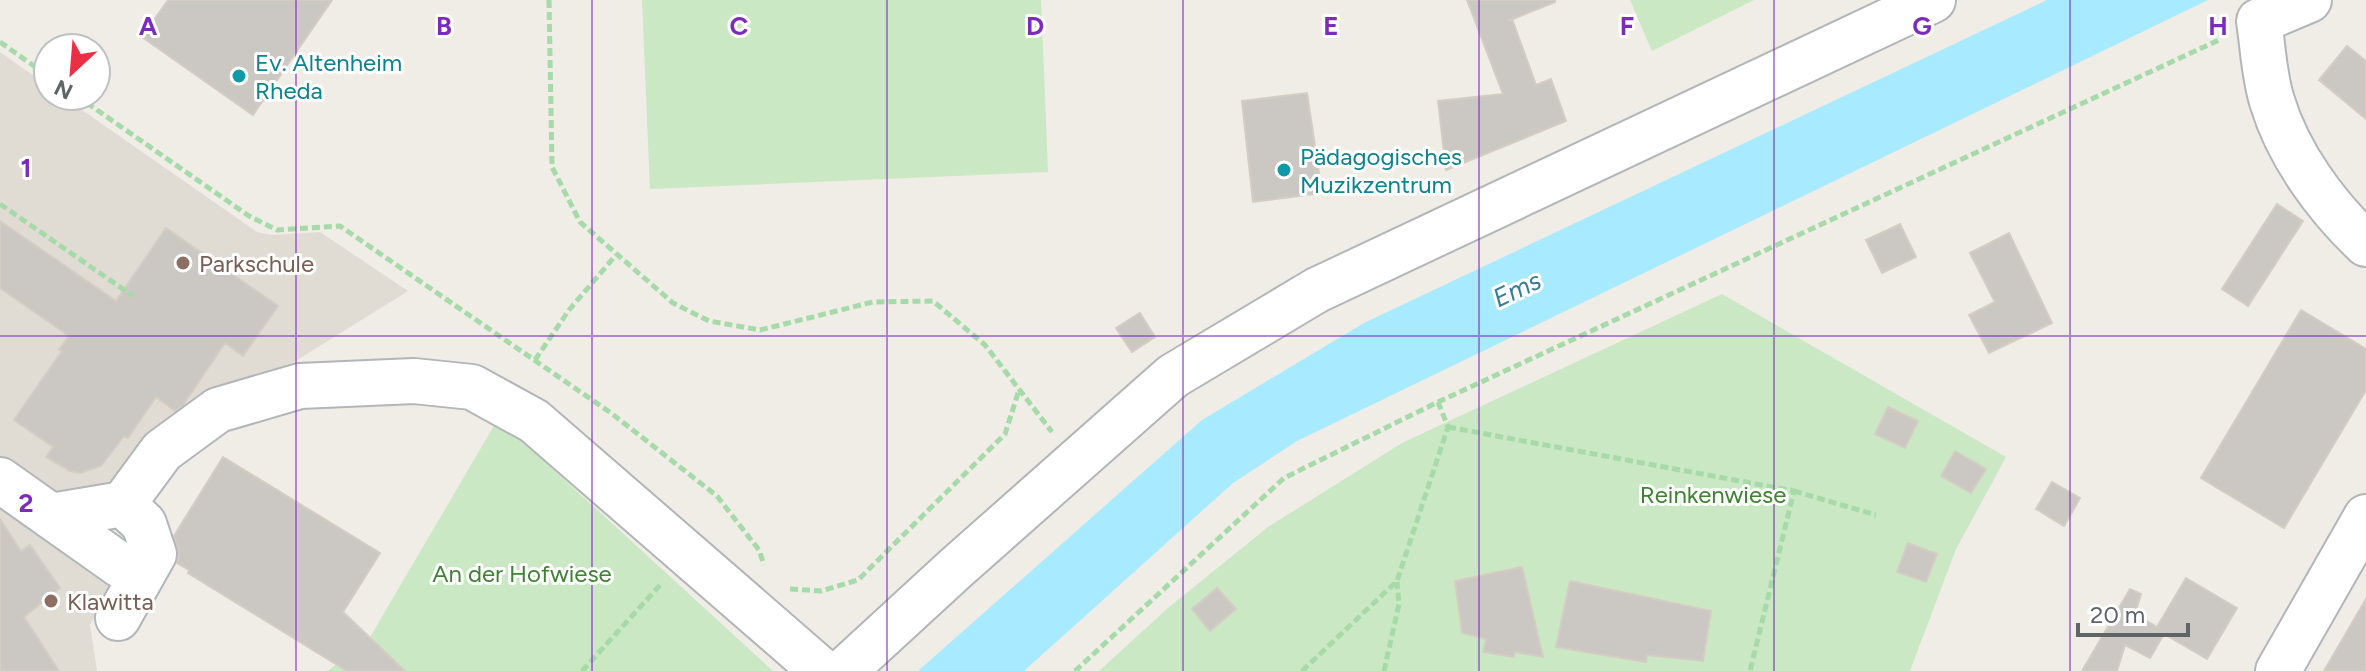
<svg xmlns="http://www.w3.org/2000/svg" width="2366" height="671" font-family="Figtree,sans-serif">
  <style>
    .education { fill: #e0dcd4 }
    .green { fill: #cae8c3 }
    .water { fill: #a8eaff }
    .building { fill: #cbc7c2; stroke: #d5cdc4; stroke-width: 2 }
    .lines { fill: none; stroke-linecap: round; stroke-linejoin: round }
    .minor-casing { stroke: #b2b6b9; stroke-width: 48 }
    .path { stroke: #a6daa9; stroke-width: 5; stroke-dasharray: 8 4; stroke-linecap: butt }
    .minor { stroke: #fff; stroke-width: 44 }
    .grid { fill: none; stroke: #7b2cbf; stroke-width: 2; stroke-opacity: 0.55 }
    .culture-dot { fill: #0f9aa8; stroke: #fff; stroke-width: 3 }
    .education-dot { fill: #8d6e63; stroke: #fff; stroke-width: 3 }
    .labels { text-anchor: middle; dominant-baseline: central; stroke-width: 6; stroke-linejoin: round; paint-order: stroke }
    .culture-label { font-size: 24px; fill: #0d838f; stroke: #fff; text-anchor: start }
    .education-label { font-size: 24px; fill: #785e54; stroke: #fff; text-anchor: start }
    .park-label { font-size: 24px; fill: #3e8232; stroke: #fff }
    .water-label { font-size: 26px; font-style: italic; fill: #397b9a; stroke: #fff }
    .grid-label { font-size: 26px; text-anchor: middle; font-weight: bold; fill: #7b2cbf; stroke: #fff; stroke-width: 6; stroke-linejoin: round; paint-order: stroke }
  </style>
  <rect width="100%" height="100%" fill="#f0ece6"/>
  <g class="education">
    <polygon points="0,52 48,86 48,96 62,96 257,232 272,235 320,232 408,291 265,380 112,493 50,505 0,469"/>
    <polygon points="0,496 116,578 90,625 97,671 0,671"/>
  </g>
  <g class="green">
    <polygon points="642,0 1041,0 1048,172 650,189"/>
    <polygon points="1630,0 1754,0 1652,51"/>
    <polygon points="1722,294 2006,457 1956,549 1910,671 1099,671 1168,608 1268,527 1402,443"/>
    <polygon points="498,419 773,671 327,671 366,644"/>
  </g>
  <polygon class="water" points="2047,0 2208,0 1297,441 1233,483 1024,671 918,671 1202,420 1364,323"/>
  <g class="building">
    <polygon points="168,0 332,0 253,115 142,37"/>
    <polygon points="1467,0 1555,0 1555,2 1508,21 1512,19 1536,85 1551,79 1566,121 1446,170 1438,101 1503,94"/>
    <polygon points="2347,46 2366,61 2366,119 2319,80"/>
    <polygon points="1307,93 1322,193 1253,202 1242,101"/>
    <polygon points="2277,204 2303,221 2248,306 2222,289"/>
    <polygon points="0,221 116,301 166,228 278,306 243,356 225,343 183,405 175,411 156,397 128,438 124,436 101,466 80,473 70,471 46,457 53,447 14,420 62,351 59,350 69,336 0,288"/>
    <polygon points="1900,224 1916,257 1882,273 1866,240"/>
    <polygon points="2009,233 2052,323 1989,353 1969,315 1995,302 1970,253"/>
    <polygon points="2301,310 2366,349 2366,390 2284,528 2201,478"/>
    <polygon points="1140,313 1155,337 1132,352 1116,328"/>
    <polygon points="1888,407 1918,421 1905,448 1875,434"/>
    <polygon points="1955,451 1986,469 1971,493 1941,476"/>
    <polygon points="223,457 380,553 343,612 405,671 347,671 188,573 189,570 177,563 179,556 174,536"/>
    <polygon points="2052,482 2080,498 2064,526 2036,509"/>
    <polygon points="0,519 21,551 30,545 60,588 24,617 59,671 0,671"/>
    <polygon points="1908,543 1937,554 1926,582 1897,572"/>
    <polygon points="1522,567 1543,657 1515,652 1514,657 1483,652 1486,639 1462,633 1455,581"/>
    <polygon points="2186,578 2237,608 2207,659 2164,634 2150,658 2125,645 2117,671 2082,671 2130,589 2141,594 2135,614 2157,627"/>
    <polygon points="1570,581 1711,611 1703,661 1647,655 1646,662 1556,647"/>
    <polygon points="1217,588 1236,609 1210,631 1192,609"/>
    <polygon points="2366,599 2366,671 2324,671"/>
  </g>
  <g class="lines">
    <g class="minor-casing">
      <g id="minor">
        <path d="M2309,0l-50,21c4,26 5,55 13,80 16,54 54,105 94,143"/>
        <polyline points="0,480 120,565"/>
        <polyline points="51,516 123,504 162,451 218,410 300,386 414,381 472,387 534,421 822,671"/>
        <polyline points="118,618 154,554 144,524 123,504"/>
        <polyline points="844,671 956,568 1173,376 1317,290 1933,0"/>
        <polyline points="2278,671 2366,517"/>
      </g>
    </g>
    <g class="path">
      <polyline points="549,0 552,167 580,222 673,303 709,321 760,330 873,302 933,301 985,345 1052,432"/>
      <polyline points="0,42 48,76"/>
      <polyline points="77,96 249,216 277,230 340,226 611,413 717,496 759,550 764,565"/>
      <polyline points="0,204 133,296"/>
      <polyline points="535,360 569,310 616,255"/>
      <polyline points="1448,427 1794,491 1750,671"/>
      <polyline points="1794,491 1876,515"/>
      <polyline points="790,589 821,591 858,580 1005,434 1019,390"/>
      <polyline points="582,671 662,583"/>
      <polyline points="1075,671 1284,478 1438,402 2221,39"/>
      <polyline points="1302,671 1397,581 1448,427 1438,402"/>
      <polyline points="1384,671 1399,604 1397,582"/>
    </g>
    <use href="#minor" class="minor"/>
  </g>
  <path class="grid" d="M296,0v671M592,0v671M887,0v671M1183,0v671M1479,0v671M1774,0v671M2070,0v671M0,336h2366"/>
  <g class="culture-dot">
    <circle cx="239" cy="76" r="8"/>
    <circle cx="1284" cy="170" r="8"/>
  </g>
  <g class="education-dot">
    <circle cx="183" cy="263" r="8"/>
    <circle cx="51" cy="601" r="8"/>
  </g>
  <g class="labels">
    <g class="culture-label">
      <text x="255" y="62">Ev. Altenheim<tspan x="255" dy="28">Rheda</tspan></text>
      <text x="1300" y="156">Pädagogisches<tspan x="1300" dy="28">Muzikzentrum</tspan></text>
    </g>
    <g class="education-label">
      <text x="199" y="263">Parkschule</text>
      <text x="67" y="601">Klawitta</text>
    </g>
    <g class="park-label">
      <text x="1713" y="494">Reinkenwiese</text>
      <text x="522" y="573">An der Hofwiese</text>
    </g>
    <g class="water-label">
      <text transform="translate(1517 289) rotate(-25)">Ems</text>
    </g>
  </g>
  <g class="grid-label">
    <text x="148" y="35">A</text>
    <text x="444" y="35">B</text>
    <text x="739" y="35">C</text>
    <text x="1035" y="35">D</text>
    <text x="1331" y="35">E</text>
    <text x="1627" y="35">F</text>
    <text x="1922" y="35">G</text>
    <text x="2218" y="35">H</text>
    <text x="26" y="177">1</text>
    <text x="26" y="512">2</text>
  </g>
  <g transform="translate(72 72) rotate(206)"><circle r="38" fill="#ffffff" stroke="#bfc1c2" stroke-width="2"/>
  <path d="M0-6L14 30L0 20L-14 30Z" fill="#ed2f46"/>
  <text y="-12" font-size="22" font-weight="bold" text-anchor="middle" fill="#5e6467">N</text>
  </g>
  <path d="M2078 623v12h110v-12" fill="none" stroke="#5e6467" stroke-width="4"/>
  <text x="2090" y="623" font-size="24" fill="#5e6467" stroke="#ffffff" stroke-width="6" paint-order="stroke">20 m</text>
</svg>
